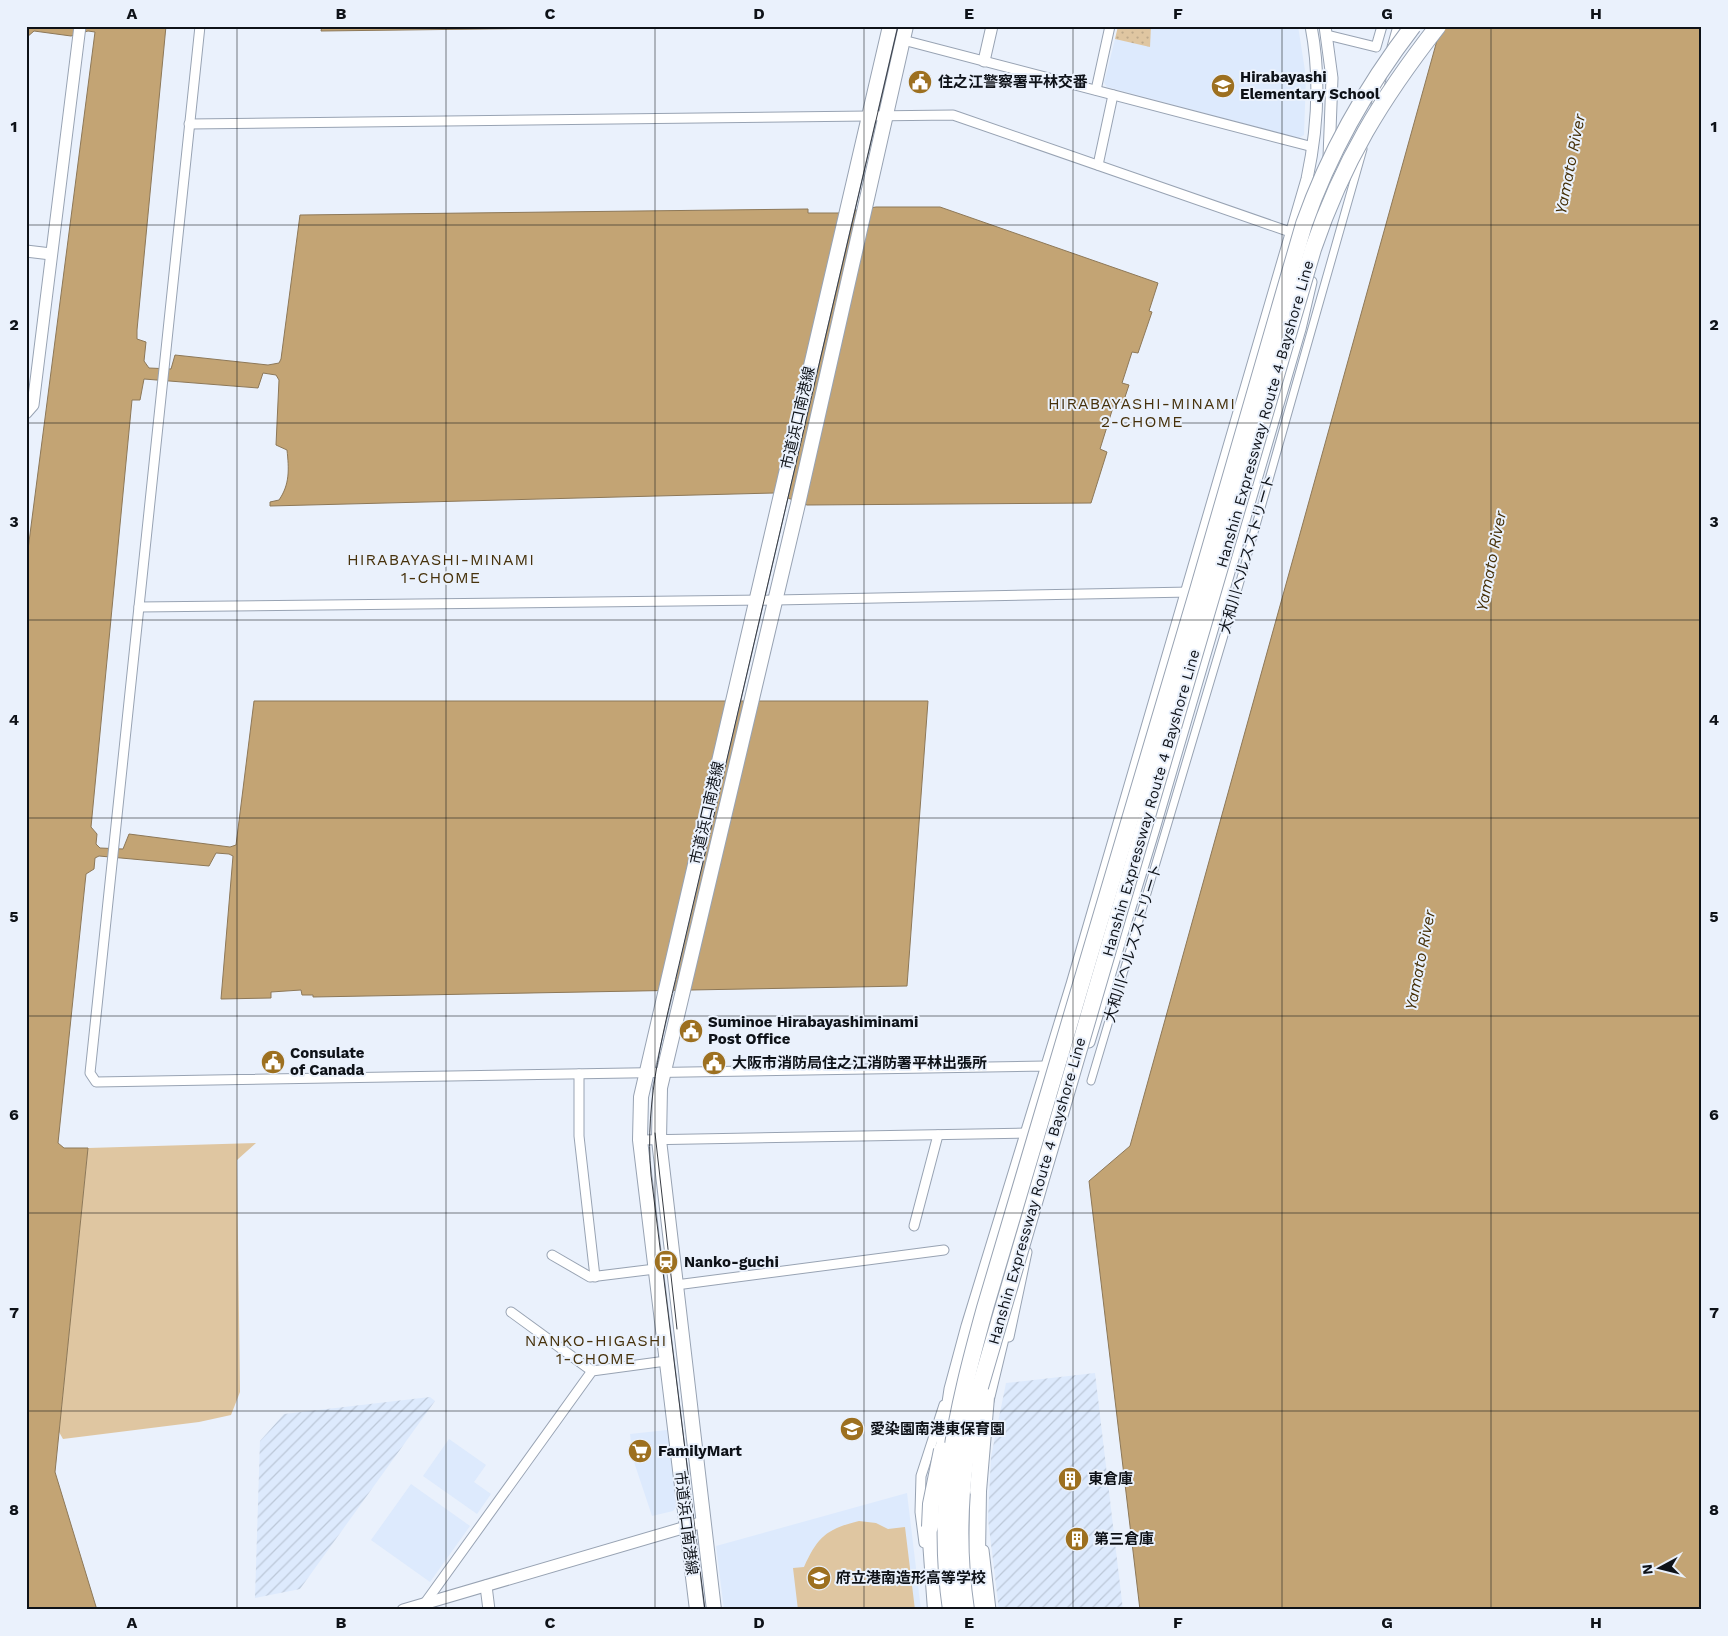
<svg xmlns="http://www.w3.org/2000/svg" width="1728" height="1636" font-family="'Work Sans','Noto Sans JP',sans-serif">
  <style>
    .built { fill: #ddeafd }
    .industrial { fill: url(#industrial-furrows) }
    .grass { fill: #dfc6a1 }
    .park { fill: url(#park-dots) }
    .water { fill: #c3a474; stroke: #8d7858 }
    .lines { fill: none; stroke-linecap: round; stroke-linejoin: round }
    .pedestrian-casing { stroke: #98a3b3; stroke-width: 9 }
    .minor-casing { stroke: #98a3b3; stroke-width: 11 }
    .tertiary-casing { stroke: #98a3b3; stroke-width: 13 }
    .primary-casing { stroke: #98a3b3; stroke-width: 16 }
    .motorway-casing { stroke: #98a3b3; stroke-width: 18 }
    .pedestrian { stroke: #fff; stroke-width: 7 }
    .minor { stroke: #fff; stroke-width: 9 }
    .tertiary { stroke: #fff; stroke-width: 11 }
    .primary { stroke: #fff; stroke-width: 14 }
    .motorway { stroke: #fff; stroke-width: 16 }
    .tram { stroke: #383c43; stroke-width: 1 }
    .motorway-bridge-casing { stroke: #98a3b3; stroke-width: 18; stroke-linecap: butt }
    .motorway-bridge { stroke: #fff; stroke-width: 16 }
    .grid { fill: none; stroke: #0e1218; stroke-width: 1; stroke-opacity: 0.55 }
    .labels { text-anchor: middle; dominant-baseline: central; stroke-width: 4; stroke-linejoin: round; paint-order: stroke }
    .poi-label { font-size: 15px; font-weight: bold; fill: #0e1218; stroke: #eaf1fc; text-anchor: start }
    .street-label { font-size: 15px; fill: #0e1218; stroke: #eaf1fc }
    .water-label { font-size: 16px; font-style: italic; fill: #442e05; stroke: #eaf1fc }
    .neighbourhood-label { font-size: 16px; letter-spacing: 1px; fill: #47320c; stroke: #eaf1fc }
    .neatline { fill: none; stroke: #0e1218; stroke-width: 2 }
    .grid-label { font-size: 16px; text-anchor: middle; font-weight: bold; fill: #0e1218 }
  </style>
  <defs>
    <pattern id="industrial-furrows" width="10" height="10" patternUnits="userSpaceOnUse" patternTransform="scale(1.25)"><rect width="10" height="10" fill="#ddeafd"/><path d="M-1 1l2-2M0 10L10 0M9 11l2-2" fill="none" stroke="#bcc8d8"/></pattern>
    <pattern id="park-dots" width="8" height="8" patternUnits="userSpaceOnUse" patternTransform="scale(1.25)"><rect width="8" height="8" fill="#dfc6a1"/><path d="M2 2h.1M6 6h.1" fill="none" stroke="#bea98a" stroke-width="1.8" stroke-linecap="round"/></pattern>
  </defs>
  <rect width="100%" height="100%" fill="#eaf1fc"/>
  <g class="built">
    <polygon points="1151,26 1298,26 1306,77 1304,135 1299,138 1107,87 1104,83 1115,39 1149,46"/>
    <polygon points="667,1430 677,1506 673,1511 652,1516 633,1459 630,1434"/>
    <polygon points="449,1439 486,1465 474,1482 491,1494 477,1514 423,1476"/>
    <polygon points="411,1484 470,1526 430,1582 371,1540"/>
    <polygon points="907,1493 921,1610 724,1610 716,1546"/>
  </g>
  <g class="industrial">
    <polygon points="1095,1373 1123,1610 999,1610 988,1519 991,1457 1006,1383"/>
    <polygon points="430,1397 435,1401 300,1589 255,1598 260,1441 284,1414"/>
  </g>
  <g class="grass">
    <polygon points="256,1143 237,1160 240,1392 231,1415 199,1422 63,1439 59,1432 88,1148"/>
    <path d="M859,1521l17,2 12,6 17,-2 10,83h-117l-5,-42 11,-1c14,-31 23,-38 55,-46z"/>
  </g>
  <polygon class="park" points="1118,26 1151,26 1150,47 1115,39"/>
  <g class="water">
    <path d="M26,26h140l-29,304v9l9,3 -2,19 5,7 22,1 4,-14 93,10 11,-2 2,-4 19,-144 508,-6v4h30l38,-6h64l218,76 -9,28 3,1 -14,41 -6,-1 -10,31 7,2 -6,18 -8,-2 -15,48 7,3 -16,51 -284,2 -33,-12 -504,13v-4l9,-2c11,-16 10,-31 8,-50l-11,-5 3,-65 -3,-5 -13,-2 -5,15 -114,-9 -4,21h-8l-41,427 6,7 -1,10 4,4 23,1 6,-15 101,13 6,-2 18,-144h674l-21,285 -594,11v-2h-11l-1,-5 -30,2v6l-50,1 12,-143 -4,-2 -13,-1 -7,13 -110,-10 -4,2 -1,11 -8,5 -28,269 6,5h24l-33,324 42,138h-71v-1045l69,-533 -7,-1 -17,5 -37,-5 -8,7z"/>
    <polygon points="322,26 724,26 321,31"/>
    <polygon points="1441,26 1702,26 1702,1610 1140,1610 1089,1181 1130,1146"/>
  </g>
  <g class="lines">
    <g class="pedestrian-casing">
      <g id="pedestrian">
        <polyline points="1391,47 1397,26"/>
        <polyline points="1375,105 1382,79"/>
        <polyline points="1091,1081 1239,585 1363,149"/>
      </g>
    </g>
    <g class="minor-casing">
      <g id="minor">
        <polyline points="200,26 90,1073 96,1082 1045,1066 1050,1070"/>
        <polyline points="1327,35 1376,47 1382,26"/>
        <polyline points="903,40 1313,147"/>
        <polyline points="1096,90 1110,26"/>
        <polyline points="189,124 953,115 1296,234"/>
        <polyline points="1098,165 1113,95"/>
        <polyline points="139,607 775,600 1191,592"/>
        <polyline points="579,1074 579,1136 595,1277"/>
        <polyline points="640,1140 1026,1133"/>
        <polyline points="914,1226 938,1135"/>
        <polyline points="552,1255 590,1277 655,1269"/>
        <polyline points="676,1285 944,1250"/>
        <polyline points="511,1312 592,1371"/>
        <polyline points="1009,1337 1027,1252"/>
        <polyline points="924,1543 920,1512 921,1476 944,1405"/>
        <polyline points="984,1550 991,1610"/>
        <polyline points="425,1603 592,1371 666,1361"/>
      </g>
    </g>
    <g class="tertiary-casing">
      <g id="tertiary">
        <polyline points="1325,26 1332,78 1329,157"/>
        <polyline points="984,61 992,26"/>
        <polyline points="26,251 51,254"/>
        <polyline points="26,413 33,405 80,26"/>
        <polyline points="1089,1042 1154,829 1300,329 1311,282"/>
        <polyline points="987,1405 1006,1326"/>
        <path d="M940,1456l10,-67 17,-63 105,-342 235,-805c11,-52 14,-101 4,-153"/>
        <polyline points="486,1586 489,1610"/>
        <polyline points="403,1610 703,1522"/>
      </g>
    </g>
    <g class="primary-casing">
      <g id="primary">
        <polyline points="697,1610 640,1140 641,1097 890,26"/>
        <polyline points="714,1610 659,1140 660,1088 798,504 906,26"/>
      </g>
    </g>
    <g class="motorway-casing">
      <g id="motorway">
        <polyline points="978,1491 977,1555 981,1610"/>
        <polyline points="930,1527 936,1610"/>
      </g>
    </g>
    <use href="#pedestrian" class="pedestrian"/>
    <use href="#minor" class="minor"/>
    <use href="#tertiary" class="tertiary"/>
    <use href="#primary" class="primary"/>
    <use href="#motorway" class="motorway"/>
    <g class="tram">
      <polyline points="655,1133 677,1329"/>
      <path d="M705,1610l-54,-435c-7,-77 14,-149 31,-223l216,-926"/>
    </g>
    <g class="motorway-bridge-casing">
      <g id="motorway-bridge">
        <polyline points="978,1491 986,1397"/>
        <polyline points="930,1527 931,1504 942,1450"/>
        <path d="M951,1610c-16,-110 5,-197 34,-302l213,-718 106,-366c25,-71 63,-138 109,-198"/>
        <path d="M966,1610c-11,-74 -6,-144 12,-216l335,-1145c30,-88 68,-150 125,-223"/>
      </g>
    </g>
    <use href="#motorway-bridge" class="motorway-bridge"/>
  </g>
  <path class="grid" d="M237,26v1584M446,26v1584M655,26v1584M864,26v1584M1073,26v1584M1282,26v1584M1491,26v1584M26,225h1676M26,423h1676M26,620h1676M26,818h1676M26,1016h1676M26,1213h1676M26,1411h1676"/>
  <defs>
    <g id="civic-disc" transform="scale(1.25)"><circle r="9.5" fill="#9d7020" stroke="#eaf1fc"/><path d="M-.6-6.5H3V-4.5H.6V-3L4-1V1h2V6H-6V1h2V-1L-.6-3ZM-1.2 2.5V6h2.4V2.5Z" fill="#fff"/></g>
    <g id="school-disc" transform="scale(1.25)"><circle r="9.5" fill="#9d7020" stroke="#eaf1fc"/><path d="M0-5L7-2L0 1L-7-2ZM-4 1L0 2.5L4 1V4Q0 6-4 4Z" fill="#fff"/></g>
    <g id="station-disc" transform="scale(1.25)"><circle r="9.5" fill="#9d7020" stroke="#eaf1fc"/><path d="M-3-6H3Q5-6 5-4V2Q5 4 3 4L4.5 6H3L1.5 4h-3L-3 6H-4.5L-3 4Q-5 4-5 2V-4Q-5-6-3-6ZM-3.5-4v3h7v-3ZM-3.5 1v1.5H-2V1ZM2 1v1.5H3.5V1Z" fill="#fff"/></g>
    <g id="supermarket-disc" transform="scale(1.25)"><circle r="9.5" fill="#9d7020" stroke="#eaf1fc"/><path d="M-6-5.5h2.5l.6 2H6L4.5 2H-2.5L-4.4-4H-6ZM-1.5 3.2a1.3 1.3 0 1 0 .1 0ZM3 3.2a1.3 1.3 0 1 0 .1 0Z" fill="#fff"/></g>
    <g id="building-disc" transform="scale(1.25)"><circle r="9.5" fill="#9d7020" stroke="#eaf1fc"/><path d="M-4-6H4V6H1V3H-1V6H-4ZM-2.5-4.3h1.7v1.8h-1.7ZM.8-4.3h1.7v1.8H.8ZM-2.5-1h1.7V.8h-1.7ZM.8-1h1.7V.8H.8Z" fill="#fff"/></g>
  </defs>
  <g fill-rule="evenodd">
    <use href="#civic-disc" x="920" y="82"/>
    <use href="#school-disc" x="1223" y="86"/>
    <use href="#civic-disc" x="691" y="1031"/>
    <use href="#civic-disc" x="273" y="1062"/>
    <use href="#civic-disc" x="714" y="1063"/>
    <use href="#station-disc" x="666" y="1262"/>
    <use href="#school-disc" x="852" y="1429"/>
    <use href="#supermarket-disc" x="640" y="1451"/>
    <use href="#building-disc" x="1070" y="1479"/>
    <use href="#building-disc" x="1077" y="1539"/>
    <use href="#school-disc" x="819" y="1578"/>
  </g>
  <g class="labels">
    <g class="poi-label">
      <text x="1240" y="77">Hirabayashi<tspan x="1240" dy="17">Elementary School</tspan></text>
      <text x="938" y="82">住之江警察署平林交番</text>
      <text x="708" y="1022">Suminoe Hirabayashiminami<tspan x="708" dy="17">Post Office</tspan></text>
      <text x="290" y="1053">Consulate<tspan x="290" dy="17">of Canada</tspan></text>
      <text x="732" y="1063">大阪市消防局住之江消防署平林出張所</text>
      <text x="684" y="1262">Nanko-guchi</text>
      <text x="870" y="1429">愛染園南港東保育園</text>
      <text x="658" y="1451">FamilyMart</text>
      <text x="1088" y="1479">東倉庫</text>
      <text x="1094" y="1539">第三倉庫</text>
      <text x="836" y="1578">府立港南造形高等学校</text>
    </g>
    <g class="street-label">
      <text transform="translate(1265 414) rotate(-74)">Hanshin Expressway Route 4 Bayshore Line</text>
      <text transform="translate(798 418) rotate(-77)">市道浜口南港線</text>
      <text transform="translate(1247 554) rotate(-74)">大和川ヘルスストリート</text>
      <text transform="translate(1151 803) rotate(-74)">Hanshin Expressway Route 4 Bayshore Line</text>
      <text transform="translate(707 813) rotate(-77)">市道浜口南港線</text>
      <text transform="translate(1133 943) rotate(-73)">大和川ヘルスストリート</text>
      <text transform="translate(1037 1191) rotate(-74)">Hanshin Expressway Route 4 Bayshore Line</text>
      <text transform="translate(686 1523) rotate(83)">市道浜口南港線</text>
    </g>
    <g class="water-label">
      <text transform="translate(1570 164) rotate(-79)">Yamato River</text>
      <text transform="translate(1491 561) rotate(-79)">Yamato River</text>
      <text transform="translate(1420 960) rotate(-79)">Yamato River</text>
    </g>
    <g class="neighbourhood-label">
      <text x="1142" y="403">HIRABAYASHI-MINAMI<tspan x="1142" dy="18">2-CHOME</tspan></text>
      <text x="441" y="559">HIRABAYASHI-MINAMI<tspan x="441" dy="18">1-CHOME</tspan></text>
      <text x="596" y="1340">NANKO-HIGASHI<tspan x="596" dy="18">1-CHOME</tspan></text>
    </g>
  </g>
  <rect width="1728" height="1636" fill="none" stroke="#eaf1fc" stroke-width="55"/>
  <g transform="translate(1660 1568) rotate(263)" stroke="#eaf1fc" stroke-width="4" paint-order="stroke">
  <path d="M0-4L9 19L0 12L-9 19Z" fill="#0e1218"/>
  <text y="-8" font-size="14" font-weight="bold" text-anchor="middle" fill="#0e1218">N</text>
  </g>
  <rect x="28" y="28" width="1672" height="1580" class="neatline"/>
  <g class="grid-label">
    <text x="132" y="19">A</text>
    <text x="341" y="19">B</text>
    <text x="550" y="19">C</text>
    <text x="759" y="19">D</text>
    <text x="969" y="19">E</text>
    <text x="1178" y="19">F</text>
    <text x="1387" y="19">G</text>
    <text x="1596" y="19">H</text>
    <text x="14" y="132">1</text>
    <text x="1714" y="132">1</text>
    <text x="14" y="330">2</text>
    <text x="1714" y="330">2</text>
    <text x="14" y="527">3</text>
    <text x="1714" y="527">3</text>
    <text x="14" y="725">4</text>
    <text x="1714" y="725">4</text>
    <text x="14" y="922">5</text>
    <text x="1714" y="922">5</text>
    <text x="14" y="1120">6</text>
    <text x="1714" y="1120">6</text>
    <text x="14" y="1318">7</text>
    <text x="1714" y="1318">7</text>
    <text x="14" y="1515">8</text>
    <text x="1714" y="1515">8</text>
    <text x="132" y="1628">A</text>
    <text x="341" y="1628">B</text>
    <text x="550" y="1628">C</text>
    <text x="759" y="1628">D</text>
    <text x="969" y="1628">E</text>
    <text x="1178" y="1628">F</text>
    <text x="1387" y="1628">G</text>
    <text x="1596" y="1628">H</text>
  </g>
</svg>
